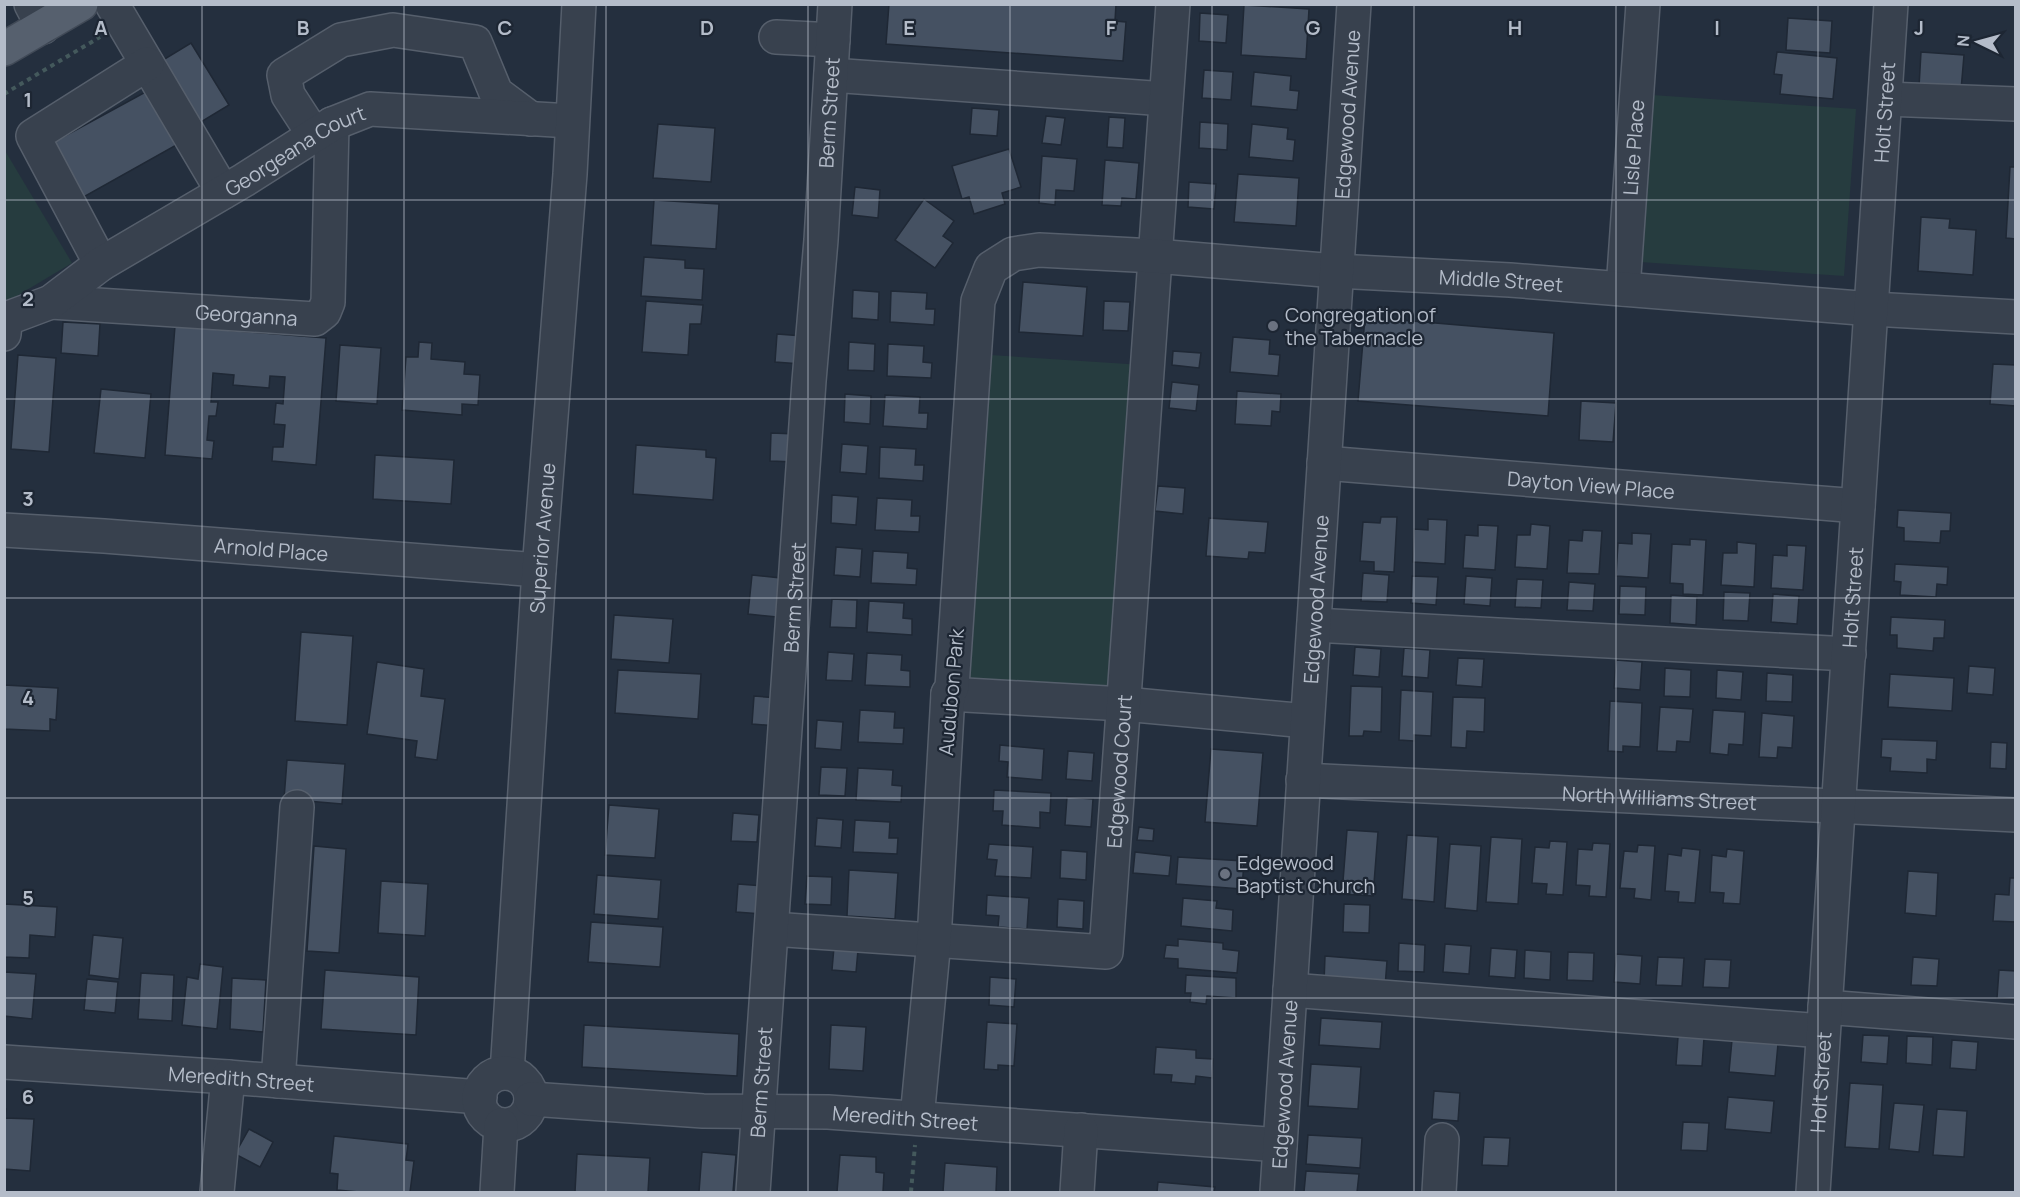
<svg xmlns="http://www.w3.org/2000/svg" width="2020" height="1197" font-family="Manrope,sans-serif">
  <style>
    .green { fill: #263c3f }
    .building { fill: #455162; stroke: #1f2835; stroke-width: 1.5 }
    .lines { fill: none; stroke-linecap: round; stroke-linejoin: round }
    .minor-casing { stroke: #565f6c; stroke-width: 36 }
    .major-casing { stroke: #414a57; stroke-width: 36 }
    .path { stroke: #44595c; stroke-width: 4; stroke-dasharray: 4.5 4.5; stroke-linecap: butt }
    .minor { stroke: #38414e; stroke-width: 33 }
    .major { stroke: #56606e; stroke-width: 33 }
    .grid { fill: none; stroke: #b4bcc9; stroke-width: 1.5; stroke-opacity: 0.55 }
    .worship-dot { fill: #6b7280; stroke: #1d2633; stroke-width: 2 }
    .labels { text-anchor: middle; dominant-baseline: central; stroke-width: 4.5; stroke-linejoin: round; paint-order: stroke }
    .street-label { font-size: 20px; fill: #b4bcc9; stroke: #1d2633 }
    .poi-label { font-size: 20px; fill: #b4bcc9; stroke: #1d2633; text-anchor: start }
    .grid-label { font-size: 20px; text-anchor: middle; font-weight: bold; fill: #b4bcc9; stroke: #1d2633; stroke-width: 4.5; stroke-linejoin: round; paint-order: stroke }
  </style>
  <rect width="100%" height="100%" fill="#242f3e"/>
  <g class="green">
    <polygon points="1652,95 1856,109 1844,276 1640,262"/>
    <polygon points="4,149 72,263 5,303 4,303"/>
    <polygon points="975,354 1143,365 1120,699 952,687"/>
  </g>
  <g class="building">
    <polygon points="889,4 1116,4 1115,21 1126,22 1123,61 886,44"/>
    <polygon points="1244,5 1309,9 1306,59 1241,55"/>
    <polygon points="1200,13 1228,15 1226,43 1199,41"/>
    <polygon points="1788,18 1832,21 1830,53 1786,50"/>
    <polygon points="191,43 229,105 196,125 158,63"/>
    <polygon points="1777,52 1837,58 1833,99 1780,94 1782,75 1774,74"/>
    <polygon points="1921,52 1964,55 1961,90 1919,87"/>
    <polygon points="1204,70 1233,72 1231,100 1202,98"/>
    <polygon points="1254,72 1291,76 1290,90 1299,91 1297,110 1251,106"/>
    <polygon points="151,89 180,143 80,199 50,144"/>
    <polygon points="972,108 999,110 997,136 970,134"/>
    <polygon points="1046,116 1065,118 1061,145 1042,143"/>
    <polygon points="1109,117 1125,118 1123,148 1107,147"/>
    <polygon points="1200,122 1228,124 1227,150 1199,148"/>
    <polygon points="658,124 715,128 711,182 653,178"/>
    <polygon points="1252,124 1288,128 1287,139 1295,140 1293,161 1249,157"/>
    <polygon points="1009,149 1021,187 1002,193 1005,204 974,214 969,197 962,199 952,166"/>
    <polygon points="1042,156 1077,159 1074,191 1056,190 1055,205 1039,203"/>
    <polygon points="1105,160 1139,163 1136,199 1122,198 1121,206 1102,205"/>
    <polygon points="2010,167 2016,167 2016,239 2006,238"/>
    <polygon points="1238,174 1299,178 1296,226 1234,222"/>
    <polygon points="1189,182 1216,184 1214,209 1188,207"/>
    <polygon points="855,187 880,190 878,218 852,215"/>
    <polygon points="924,199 954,221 943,236 953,243 935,268 895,240"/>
    <polygon points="654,200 719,204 716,249 651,245"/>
    <polygon points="1921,217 1950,219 1949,228 1976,230 1973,275 1918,271"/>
    <polygon points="644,257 685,260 685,268 704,269 702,300 641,296"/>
    <polygon points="1023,282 1087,287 1083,336 1019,332"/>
    <polygon points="853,290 879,292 878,320 852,318"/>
    <polygon points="891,291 927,293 926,309 935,309 934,325 890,322"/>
    <polygon points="646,301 703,305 701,324 690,324 688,355 642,352"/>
    <polygon points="1104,301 1130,302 1128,331 1103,330"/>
    <polygon points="1365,317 1554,333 1548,416 1358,401"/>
    <polygon points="63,322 100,324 98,356 61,353"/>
    <polygon points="175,326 326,338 316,465 272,461 273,447 283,447 285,425 274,424 276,403 283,404 285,377 270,376 269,388 233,385 234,375 213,373 211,402 218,402 216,416 209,416 207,440 214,441 212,459 165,455"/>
    <polygon points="777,334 803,336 801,364 775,362"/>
    <polygon points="1233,337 1270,340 1269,354 1280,355 1278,376 1230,372"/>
    <polygon points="419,342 432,343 431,359 465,362 464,374 480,375 478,405 462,404 462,415 402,410 406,357 418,357"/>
    <polygon points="849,342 875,344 874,371 848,370"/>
    <polygon points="888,344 924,346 923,362 932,363 931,378 887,376"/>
    <polygon points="340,345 381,348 377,404 336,401"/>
    <polygon points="1173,351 1201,353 1199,368 1172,365"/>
    <polygon points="18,355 56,358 49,452 11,449"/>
    <polygon points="1993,364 2016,365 2016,406 1990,404"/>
    <polygon points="1172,382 1199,385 1196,411 1169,408"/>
    <polygon points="101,389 151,394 145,458 94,453"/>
    <polygon points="1237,391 1281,394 1280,412 1272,411 1271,426 1235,424"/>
    <polygon points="845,394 871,396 870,424 844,422"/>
    <polygon points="885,395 920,397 919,413 928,413 927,429 883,426"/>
    <polygon points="1581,401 1616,403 1613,442 1579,440"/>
    <polygon points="771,433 797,434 796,462 770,461"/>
    <polygon points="842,444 868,446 866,474 840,472"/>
    <polygon points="636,445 706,450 706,457 716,458 713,500 633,494"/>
    <polygon points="880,447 916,449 915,465 924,465 923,481 879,478"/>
    <polygon points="375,455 454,460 451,504 373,499"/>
    <polygon points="1158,486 1185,488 1183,514 1155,511"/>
    <polygon points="832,495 858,497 856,525 831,523"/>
    <polygon points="877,498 912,500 911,516 920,516 919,532 875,530"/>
    <polygon points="1898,510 1951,513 1950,531 1941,531 1940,543 1904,541 1904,528 1897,527"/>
    <polygon points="1381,517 1397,517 1394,572 1374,571 1374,562 1360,561 1363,522 1380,523"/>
    <polygon points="1209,518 1268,522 1265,553 1249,552 1248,559 1206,556"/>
    <polygon points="1428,519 1447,520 1445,564 1413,562 1414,529 1428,530"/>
    <polygon points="1531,524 1550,526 1547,569 1515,567 1517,535 1530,535"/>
    <polygon points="1478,525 1498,526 1495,570 1463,568 1465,535 1478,536"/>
    <polygon points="1583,530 1602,531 1599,574 1567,573 1569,540 1582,541"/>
    <polygon points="1632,533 1651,534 1648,578 1616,576 1618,543 1632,544"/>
    <polygon points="1690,539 1706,540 1703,595 1683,594 1683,584 1670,583 1672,544 1690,545"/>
    <polygon points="1737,542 1756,544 1754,587 1721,585 1723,553 1737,553"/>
    <polygon points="1787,545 1806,546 1803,590 1771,588 1773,555 1787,556"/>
    <polygon points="836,547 862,549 860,577 834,575"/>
    <polygon points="873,551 908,553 907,568 917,569 916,585 871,583"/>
    <polygon points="1895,564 1948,567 1947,585 1937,584 1936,597 1900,595 1901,582 1894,581"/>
    <polygon points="1363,573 1389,575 1387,602 1361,601"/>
    <polygon points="752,575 781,578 777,617 748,614"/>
    <polygon points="1412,576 1438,577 1436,605 1411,603"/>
    <polygon points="1466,576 1492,578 1490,606 1464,604"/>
    <polygon points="1517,579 1543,580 1541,608 1515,607"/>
    <polygon points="1569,582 1595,584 1593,611 1567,610"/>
    <polygon points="1620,586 1646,587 1645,615 1619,614"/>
    <polygon points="1724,592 1750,593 1748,621 1723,620"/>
    <polygon points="1773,594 1799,596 1797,624 1771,622"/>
    <polygon points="1671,595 1697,597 1696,625 1670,623"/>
    <polygon points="832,599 857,600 856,628 830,627"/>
    <polygon points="869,601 904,603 903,618 912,619 912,635 867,632"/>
    <polygon points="614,615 673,619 669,663 611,659"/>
    <polygon points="1891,617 1945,620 1944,638 1934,638 1933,651 1897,648 1897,635 1890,635"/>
    <polygon points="301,632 353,636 347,725 295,721"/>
    <polygon points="1355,647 1381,649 1379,677 1353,675"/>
    <polygon points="1404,648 1430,650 1428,678 1402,676"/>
    <polygon points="828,652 854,654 852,681 826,680"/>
    <polygon points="867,653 902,655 901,670 910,671 910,687 865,685"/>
    <polygon points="1458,658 1484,659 1482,687 1456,685"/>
    <polygon points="1616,660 1642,662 1640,690 1614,688"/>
    <polygon points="377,662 424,669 421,696 445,699 437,760 415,757 417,741 367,734"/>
    <polygon points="1969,666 1995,668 1993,695 1967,693"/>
    <polygon points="1665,668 1691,670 1690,697 1664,696"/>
    <polygon points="618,670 701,674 698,719 615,713"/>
    <polygon points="1717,670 1743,672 1741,700 1716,698"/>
    <polygon points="1767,673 1793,675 1792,702 1766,701"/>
    <polygon points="1890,674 1954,678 1952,711 1888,707"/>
    <polygon points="4,685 58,688 56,720 50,719 50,731 4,729"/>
    <polygon points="1351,686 1382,687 1381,732 1364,731 1363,736 1349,736"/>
    <polygon points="1401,690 1433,692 1431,736 1414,735 1414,741 1399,740"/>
    <polygon points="754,696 779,698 778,726 752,724"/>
    <polygon points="1453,697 1485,698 1484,732 1467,731 1466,748 1451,747"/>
    <polygon points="1610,701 1642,703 1640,747 1623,746 1623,752 1608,751"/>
    <polygon points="1660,707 1693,709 1690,742 1677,741 1676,752 1657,751"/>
    <polygon points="860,710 895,712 894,728 904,728 903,744 858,742"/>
    <polygon points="1713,710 1745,712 1743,745 1729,744 1728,755 1710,753"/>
    <polygon points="1762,713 1794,716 1792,748 1778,747 1777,758 1759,757"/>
    <polygon points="817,720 843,722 841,750 815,748"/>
    <polygon points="1882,739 1937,741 1936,760 1927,759 1927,773 1890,771 1891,758 1881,757"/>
    <polygon points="1991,742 2007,743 2006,769 1990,768"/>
    <polygon points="1000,745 1044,749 1042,780 1007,777 1008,762 999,761"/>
    <polygon points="1211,749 1263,753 1257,826 1205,822"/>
    <polygon points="1068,751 1094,753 1092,781 1066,779"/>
    <polygon points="287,760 345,764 342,804 284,799"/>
    <polygon points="821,767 847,768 845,796 819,795"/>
    <polygon points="858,768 893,770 892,785 902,786 901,802 856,800"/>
    <polygon points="994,790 1051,793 1050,813 1040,812 1040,828 1002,825 1003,811 993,811"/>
    <polygon points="1067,797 1093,799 1091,827 1065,825"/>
    <polygon points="609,805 659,809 655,858 605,855"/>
    <polygon points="733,813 759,815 757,842 731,841"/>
    <polygon points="817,818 843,820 841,848 815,846"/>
    <polygon points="855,820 890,822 889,838 898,838 897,854 853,852"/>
    <polygon points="1139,827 1154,829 1153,841 1137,840"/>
    <polygon points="1347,830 1378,832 1373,896 1342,894"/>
    <polygon points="1407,835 1438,837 1434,902 1402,899"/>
    <polygon points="1491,837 1522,839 1518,904 1486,902"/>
    <polygon points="1550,841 1567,842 1563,895 1546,894 1547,884 1532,883 1535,847 1549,848"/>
    <polygon points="1593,843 1610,844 1606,897 1589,896 1590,886 1576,885 1578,849 1592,850"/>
    <polygon points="989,844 1033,847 1031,878 995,876 997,860 987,859"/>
    <polygon points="1450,844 1481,846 1477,911 1445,908"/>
    <polygon points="1638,845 1655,846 1651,900 1634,898 1635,889 1620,888 1624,851 1637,852"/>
    <polygon points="314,846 346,849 339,953 307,951"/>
    <polygon points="1682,848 1700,850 1695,903 1678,902 1679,892 1665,891 1668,854 1681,856"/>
    <polygon points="1727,849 1744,851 1740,904 1723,903 1724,893 1710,892 1712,855 1726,857"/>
    <polygon points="1061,850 1087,852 1086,880 1060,878"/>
    <polygon points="1135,852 1171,856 1169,876 1133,873"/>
    <polygon points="1178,857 1244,861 1242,889 1176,884"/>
    <polygon points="849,870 898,873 895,919 847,916"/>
    <polygon points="1908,871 1938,873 1936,916 1905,913"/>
    <polygon points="597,875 661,880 658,919 594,914"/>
    <polygon points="807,876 832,877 831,905 805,904"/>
    <polygon points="2010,878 2016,878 2016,922 1993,921 1995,894 2009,895"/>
    <polygon points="381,881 428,884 425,936 378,933"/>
    <polygon points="738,884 764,886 762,914 736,912"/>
    <polygon points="987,895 1029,898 1027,929 998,927 999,916 986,915"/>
    <polygon points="1183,898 1217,901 1216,908 1233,910 1232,931 1181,926"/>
    <polygon points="1058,899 1084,901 1083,929 1057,927"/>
    <polygon points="4,904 57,907 55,937 30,935 29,958 4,957"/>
    <polygon points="1344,904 1370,905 1369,933 1343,932"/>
    <polygon points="591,922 663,927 660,967 588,962"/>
    <polygon points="93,935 123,938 119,979 89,975"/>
    <polygon points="1178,939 1223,943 1223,949 1239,951 1237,973 1178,968 1178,959 1164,958 1166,945 1178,946"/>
    <polygon points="1399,943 1425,945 1424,972 1398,971"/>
    <polygon points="1445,944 1471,946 1469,974 1443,972"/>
    <polygon points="834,947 858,950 856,972 832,970"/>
    <polygon points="1491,948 1517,950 1515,978 1489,976"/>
    <polygon points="1525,950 1551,952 1550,980 1524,978"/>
    <polygon points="1568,952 1594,953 1593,981 1567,980"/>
    <polygon points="1616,954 1642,956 1640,984 1614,982"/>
    <polygon points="1325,956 1387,961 1385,987 1324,983"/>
    <polygon points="1658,957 1684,958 1682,986 1656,985"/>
    <polygon points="1913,957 1939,959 1937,986 1911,985"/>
    <polygon points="1705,959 1731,960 1729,988 1703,987"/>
    <polygon points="200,964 223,967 217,1029 182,1025 187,977 198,979"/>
    <polygon points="325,970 419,977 416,1035 321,1029"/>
    <polygon points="1999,970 2016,971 2016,999 1997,998"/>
    <polygon points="4,972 36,974 32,1019 4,1016"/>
    <polygon points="141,973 174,975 172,1021 138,1019"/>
    <polygon points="1186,975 1236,978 1236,998 1207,996 1206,1004 1190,1002 1191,993 1185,993"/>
    <polygon points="990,977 1016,979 1014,1007 989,1005"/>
    <polygon points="232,978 266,980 263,1032 230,1029"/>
    <polygon points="87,979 118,982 115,1013 84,1010"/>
    <polygon points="1321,1018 1382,1022 1380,1049 1319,1045"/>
    <polygon points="987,1022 1017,1024 1014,1066 998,1065 998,1070 984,1069"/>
    <polygon points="584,1025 739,1034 737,1076 582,1067"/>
    <polygon points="831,1025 866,1027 863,1071 829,1069"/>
    <polygon points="1863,1035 1889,1036 1887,1064 1861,1062"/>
    <polygon points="1907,1036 1933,1037 1932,1065 1906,1063"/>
    <polygon points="1678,1037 1704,1038 1702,1066 1676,1065"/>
    <polygon points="1732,1040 1778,1044 1775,1076 1729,1072"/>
    <polygon points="1952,1040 1978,1042 1976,1070 1950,1068"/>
    <polygon points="1156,1047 1196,1050 1196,1058 1213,1059 1212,1078 1196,1076 1195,1084 1171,1082 1172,1075 1154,1074"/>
    <polygon points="1311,1064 1361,1067 1358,1109 1308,1106"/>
    <polygon points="1850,1083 1883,1085 1879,1149 1845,1147"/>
    <polygon points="1434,1091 1460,1093 1458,1121 1432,1119"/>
    <polygon points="1728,1097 1774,1101 1771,1133 1725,1129"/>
    <polygon points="1894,1103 1924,1105 1919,1152 1889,1149"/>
    <polygon points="4,1109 6,1109 5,1118 34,1119 30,1171 4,1169"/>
    <polygon points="1937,1109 1967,1111 1964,1157 1933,1155"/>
    <polygon points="1683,1122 1709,1123 1707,1151 1681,1150"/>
    <polygon points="249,1129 273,1142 260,1167 235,1154"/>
    <polygon points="1308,1135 1362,1138 1360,1168 1306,1164"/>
    <polygon points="334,1136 408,1144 406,1160 414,1161 410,1192 359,1192 337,1190 338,1174 330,1173"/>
    <polygon points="1484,1137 1510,1138 1508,1166 1482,1165"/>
    <polygon points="702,1152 736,1155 733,1192 699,1192"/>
    <polygon points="577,1154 650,1158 648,1192 575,1192"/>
    <polygon points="840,1155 876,1157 876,1172 884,1173 883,1192 837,1192"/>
    <polygon points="945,1163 997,1167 996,1192 943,1192"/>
    <polygon points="1306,1171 1359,1174 1357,1192 1304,1192"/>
    <polygon points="1158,1182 1215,1187 1214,1192 1157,1192"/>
  </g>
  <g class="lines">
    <g class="minor-casing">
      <g id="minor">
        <polyline points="31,4 43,27"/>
        <polyline points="112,4 223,192"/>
        <polyline points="776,37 833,40"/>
        <polyline points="831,75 1166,99"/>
        <polyline points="1885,99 2016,104"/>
        <polyline points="314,135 288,95 284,75 341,40 393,30 475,42 496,93 531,119"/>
        <polyline points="101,264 33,136 147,64"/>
        <path id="s1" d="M1623,289l20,-285"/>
        <path id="s2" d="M51,302l264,17 9,-7 4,-10 4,-178"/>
        <path id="s3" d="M4,334l1,-10 6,-7 40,-15 50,-38 143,-84 88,-56 38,-15 201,12"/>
        <path id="s4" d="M1324,463l534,43"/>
        <path id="s5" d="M4,530l100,6 435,34"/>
        <polyline points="1314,625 1849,654"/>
        <polyline points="948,694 1124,704 1307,721"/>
        <path id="s6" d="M1303,780l713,35"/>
        <path id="s7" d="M772,929l334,23 67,-948"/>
        <polyline points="1290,990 1823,1031"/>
        <polyline points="1825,1007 2016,1022"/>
        <path id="s8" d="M4,1062l224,15 252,20"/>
        <path id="s9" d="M507,1073l32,-503 31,-396 9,-170"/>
        <circle cx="505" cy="1099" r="26"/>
        <polyline points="278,1081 297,807"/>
        <path id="s10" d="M531,1099l172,12 125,1 452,33"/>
        <path id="s11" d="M917,1118l17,-178 14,-246 4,-7 26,-386 13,-33 22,-14 26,-4 116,6 181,15 174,9 362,29 144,8"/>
        <polyline points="217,1192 228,1077"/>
        <polyline points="497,1192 501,1125"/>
        <path id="s12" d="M753,1192l56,-811 12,-141 14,-236"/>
        <polyline points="1077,1192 1081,1130"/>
        <path id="s13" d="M1277,1192l77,-1188"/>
        <polyline points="1439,1192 1442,1140"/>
        <path id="s14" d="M1813,1192l78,-1188"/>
      </g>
    </g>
    <g class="major-casing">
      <polyline id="major" points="4,49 81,4"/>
    </g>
    <g class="path">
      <polyline points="4,94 100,37"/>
      <polyline points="911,1192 915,1145"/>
    </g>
    <use href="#minor" class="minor"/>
    <use href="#major" class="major"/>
  </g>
  <path class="grid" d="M202,4v1188M404,4v1188M606,4v1188M808,4v1188M1010,4v1188M1212,4v1188M1414,4v1188M1616,4v1188M1818,4v1188M4,200h2012M4,399h2012M4,598h2012M4,798h2012M4,998h2012"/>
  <g class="worship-dot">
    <circle cx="1273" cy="326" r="6"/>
    <circle cx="1225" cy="874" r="6"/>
  </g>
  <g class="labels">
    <g class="street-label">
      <text stroke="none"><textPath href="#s12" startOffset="1082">Berm Street</textPath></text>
      <text stroke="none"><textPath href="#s13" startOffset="1080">Edgewood Avenue</textPath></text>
      <text stroke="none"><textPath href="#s14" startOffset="1082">Holt Street</textPath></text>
      <text stroke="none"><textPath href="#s1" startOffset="142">Lisle Place</textPath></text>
      <text stroke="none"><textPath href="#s3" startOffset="350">Georgeana Court</textPath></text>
      <text stroke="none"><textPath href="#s11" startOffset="1371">Middle Street</textPath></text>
      <text stroke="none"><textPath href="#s2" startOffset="196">Georganna</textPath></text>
      <text stroke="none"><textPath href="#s4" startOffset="268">Dayton View Place</textPath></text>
      <text stroke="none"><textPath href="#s9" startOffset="536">Superior Avenue</textPath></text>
      <text stroke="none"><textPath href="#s5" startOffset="268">Arnold Place</textPath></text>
      <text stroke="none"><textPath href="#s12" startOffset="596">Berm Street</textPath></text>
      <text stroke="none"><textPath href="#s13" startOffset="594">Edgewood Avenue</textPath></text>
      <text stroke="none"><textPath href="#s14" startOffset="596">Holt Street</textPath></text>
      <text transform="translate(951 692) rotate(-85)">Audubon Park</text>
      <text stroke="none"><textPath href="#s7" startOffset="516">Edgewood Court</textPath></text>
      <text stroke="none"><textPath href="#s6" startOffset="357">North Williams Street</textPath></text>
      <text stroke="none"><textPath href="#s8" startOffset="238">Meredith Street</textPath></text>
      <text stroke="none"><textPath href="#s12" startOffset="110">Berm Street</textPath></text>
      <text stroke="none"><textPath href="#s13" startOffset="108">Edgewood Avenue</textPath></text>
      <text stroke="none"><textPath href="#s14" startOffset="110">Holt Street</textPath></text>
      <text stroke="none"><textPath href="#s10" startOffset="375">Meredith Street</textPath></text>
    </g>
    <g class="poi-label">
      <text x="1285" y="314">Congregation of<tspan x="1285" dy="23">the Tabernacle</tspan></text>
      <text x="1237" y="862">Edgewood<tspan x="1237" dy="23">Baptist Church</tspan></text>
    </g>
  </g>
  <g class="grid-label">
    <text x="101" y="35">A</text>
    <text x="303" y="35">B</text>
    <text x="505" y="35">C</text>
    <text x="707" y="35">D</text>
    <text x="909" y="35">E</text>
    <text x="1111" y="35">F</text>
    <text x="1313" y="35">G</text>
    <text x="1515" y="35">H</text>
    <text x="1717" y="35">I</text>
    <text x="1919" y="35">J</text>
    <text x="28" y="107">1</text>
    <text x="28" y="306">2</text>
    <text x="28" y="506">3</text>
    <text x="28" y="705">4</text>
    <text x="28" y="905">5</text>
    <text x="28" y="1104">6</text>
  </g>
  <rect width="2020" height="1197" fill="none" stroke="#b4bcc9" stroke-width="12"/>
  <g transform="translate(1978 42) rotate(275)" stroke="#1d2633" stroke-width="4.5" paint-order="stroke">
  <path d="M0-4.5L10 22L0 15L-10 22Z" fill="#b4bcc9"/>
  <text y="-9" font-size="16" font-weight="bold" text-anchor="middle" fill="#b4bcc9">N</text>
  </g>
</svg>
